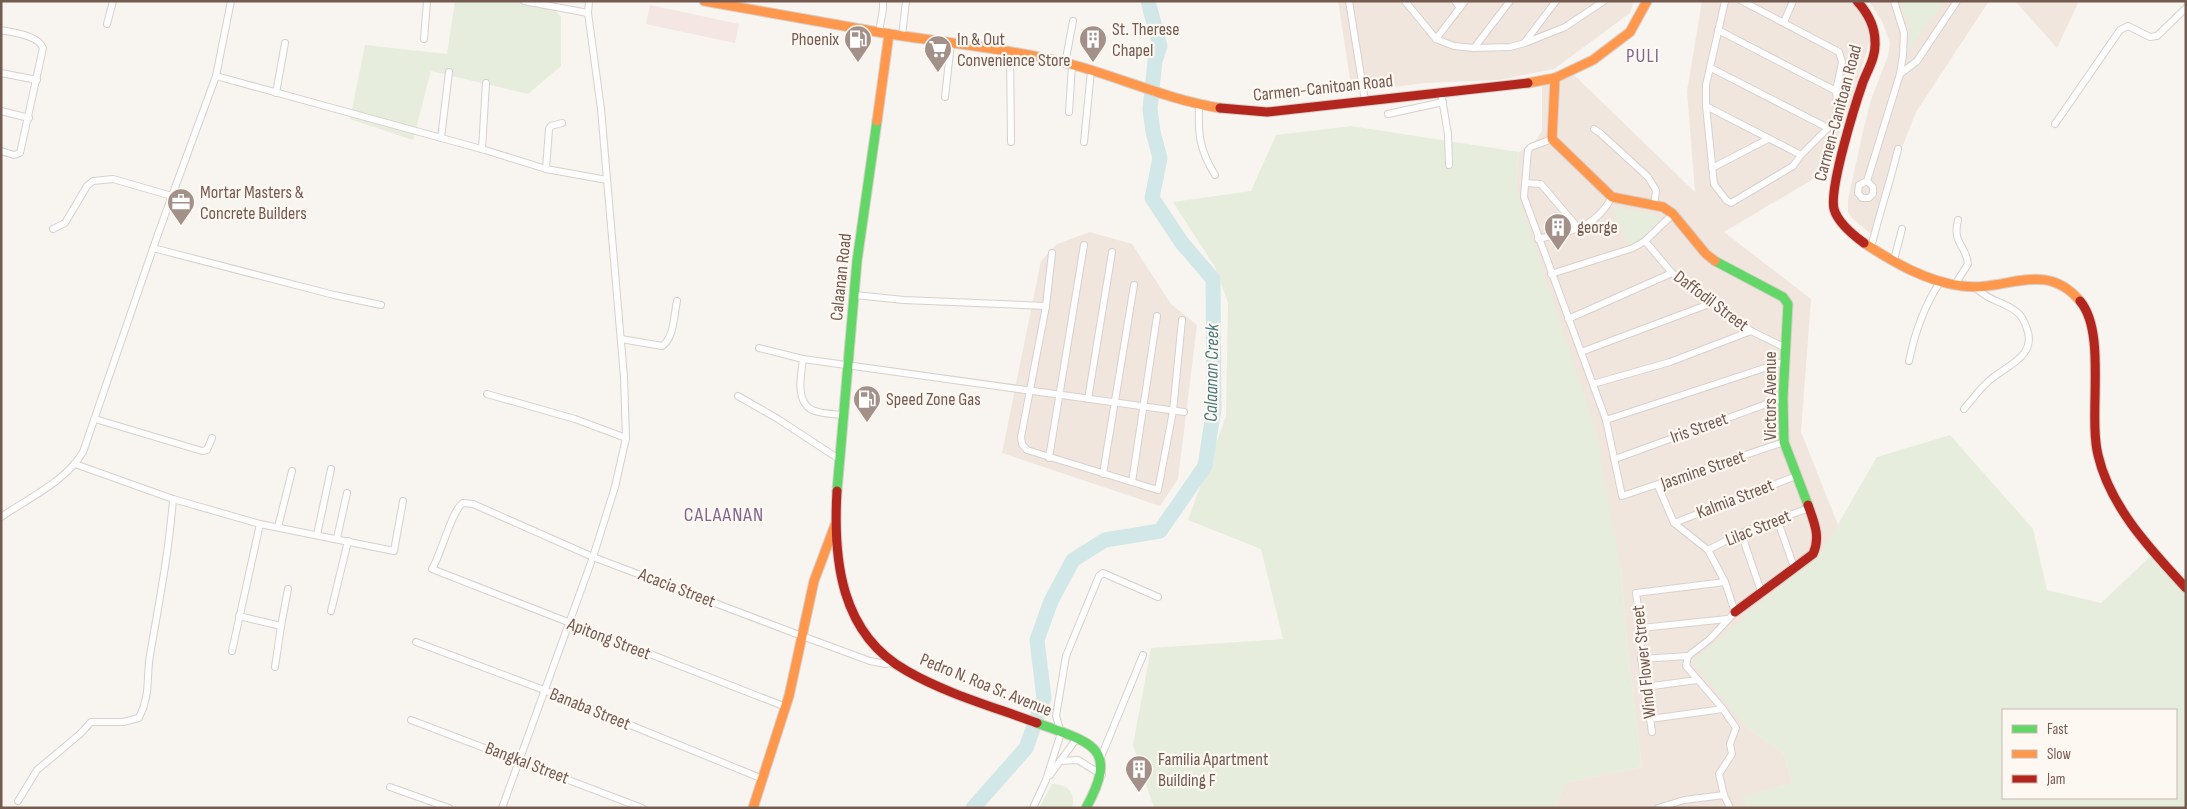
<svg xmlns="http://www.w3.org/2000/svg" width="2187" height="809" font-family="'Sofia Sans Condensed',sans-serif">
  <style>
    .residential { fill: #f0e6de }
    .commercial { fill: #f4e6e2 }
    .green { fill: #e7eddc; fill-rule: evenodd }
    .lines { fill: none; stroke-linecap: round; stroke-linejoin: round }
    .river { stroke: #d2e7e8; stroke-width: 15 }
    .street-casing { stroke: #d7d1ce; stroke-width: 8 }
    .fast-casing { stroke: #d8d0cb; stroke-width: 11 }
    .slow-casing { stroke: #d8d0cb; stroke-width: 11 }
    .jam-casing { stroke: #d8d0cb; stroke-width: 11 }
    .street { stroke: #fefdfd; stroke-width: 6 }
    .fast { stroke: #63d668; stroke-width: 9 }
    .slow { stroke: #ff974d; stroke-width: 9 }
    .jam { stroke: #b3261e; stroke-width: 9 }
    .labels { text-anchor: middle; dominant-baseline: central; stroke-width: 4.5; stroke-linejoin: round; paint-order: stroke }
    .poi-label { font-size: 18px; fill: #755a50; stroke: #fef8f2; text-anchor: start }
    .street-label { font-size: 18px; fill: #755a50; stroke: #fef8f2 }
    .water-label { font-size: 19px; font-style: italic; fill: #487a7f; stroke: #fef8f2 }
    .quarter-label { font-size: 20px; letter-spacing: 1px; fill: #7f6890; stroke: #fef8f2 }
  </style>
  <rect width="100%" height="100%" fill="#f8f4f0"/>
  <g class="residential">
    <polygon points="1338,1 1634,1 1630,13 1554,69 1499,80 1426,83 1352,92"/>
    <polygon points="1702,1 1850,1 1858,6 1871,29 1867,51 1827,171 1724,232 1811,299 1801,432 1838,525 1822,552 1747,728 1783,753 1792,783 1743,797 1748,808 1555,808 1565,783 1642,767 1629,661 1621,571 1516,188 1519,152 1534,143 1542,131 1542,86 1574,75 1695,192 1687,91"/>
    <polygon points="1867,1 1989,1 1916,112 1898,158 1876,238 1854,220 1848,212 1848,200 1864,127 1871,100 1888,56 1890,43 1882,21 1870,3"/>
    <polygon points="2015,1 2079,1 2057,48"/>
    <polygon points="1090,232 1132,244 1171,304 1197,325 1178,479 1160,506 1002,453 1041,261 1057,244"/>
  </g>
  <polygon class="commercial" points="650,5 739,24 735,43 646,24"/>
  <g class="green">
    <polygon points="455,1 546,1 561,17 561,66 528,94 431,71 413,140 350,119 365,45 447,54"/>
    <path d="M1900,1h45l-41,55c11,-26 5,-30 -4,-55z"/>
    <polygon points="1351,126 1519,152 1516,188 1597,436 1621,571 1629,661 1642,767 1565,783 1555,808 1154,808 1133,745 1151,648 1283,639 1261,549 1188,520 1226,416 1228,303 1215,267 1173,202 1251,191 1276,135"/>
    <polygon points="1612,207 1654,214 1663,219 1638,241 1629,246"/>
    <path d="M1950,435l83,94 14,61 54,13 54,-51 31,35v217l-4,4h-434l-6,-11 50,-14 -9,-30 -36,-25 -55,-66 130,-110 55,-95zM2003,710h173v88h-173z"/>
    <path d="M1052,784c16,0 24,9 20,24h-33z"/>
  </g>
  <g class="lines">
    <polyline class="river" points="973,808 1026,748 1044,698 1037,640 1051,601 1073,560 1105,540 1160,531 1205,466 1214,408 1213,279 1182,243 1152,198 1160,158 1153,132 1150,109 1155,61 1160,46 1148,1"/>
    <g class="street-casing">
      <g id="street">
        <polyline points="524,1 588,13"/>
        <polyline points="1349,1 1365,101"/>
        <polyline points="1405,1 1436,39 1454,46 1474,48 1510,47 1525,43 1565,27 1604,1"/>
        <polyline points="1455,1 1460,8"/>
        <polyline points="1725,1 1706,85 1706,106 1714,184 1726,200 1731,203 1793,166 1801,155 1828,128 1836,117 1837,108 1836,91 1842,62 1839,52 1742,1"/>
        <polyline points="1784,22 1793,1"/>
        <polyline points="107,24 113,1"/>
        <path d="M1,30c13,3 37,5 42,18l-23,105 -6,2 -13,-4"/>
        <polyline points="1718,30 1836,91"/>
        <polyline points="879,32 883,9 883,1"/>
        <polyline points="902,36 906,1"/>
        <polyline points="424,39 427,1"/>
        <polyline points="1436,39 1465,1"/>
        <polyline points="1525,42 1556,1"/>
        <polyline points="1474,48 1510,1"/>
        <polyline points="1010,53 1011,142"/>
        <polyline points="1065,64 1073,21"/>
        <polyline points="1711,68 1828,128"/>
        <polyline points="1,73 37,80"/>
        <polyline points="1900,74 1917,61 1957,1"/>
        <polyline points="216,76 485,150 546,169 607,180"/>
        <polyline points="276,93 285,43"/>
        <polyline points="1441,93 1448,134 1449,165"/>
        <polyline points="945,97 951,43"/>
        <path d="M1199,104c-1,30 0,45 16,71"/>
        <polyline points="1706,106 1801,155"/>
        <polyline points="1,111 29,118"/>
        <polyline points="1069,112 1072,65"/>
        <polyline points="1388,114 1443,102"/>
        <polyline points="2055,124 2120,30 2128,26 2150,37 2157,36 2186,8"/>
        <polyline points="1594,129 1600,133 1648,177 1656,190 1654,206"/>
        <polyline points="441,138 449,72"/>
        <polyline points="1552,139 1531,147 1528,150 1524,197 1606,420 1622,496 1784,442"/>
        <polyline points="1084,142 1091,71"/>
        <polyline points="482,149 486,83"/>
        <polyline points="1712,168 1768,139"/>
        <polyline points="546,169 549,129 551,126 562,123"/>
        <polyline points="1867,181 1873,187 1873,194 1869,198 1862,198 1858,193 1859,185 1867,181 1900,74 1903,55 1904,33 1894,1"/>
        <polyline points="1525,183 1541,184 1579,229"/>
        <polyline points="53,229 65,223 87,186 93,181 113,179 172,196"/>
        <path d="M1538,239c33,-8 57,-10 74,-42"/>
        <polyline points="1645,241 1672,273 1691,288 1751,331 1786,348"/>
        <polyline points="153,248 334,295 381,305"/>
        <path d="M1871,248c8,-34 19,-65 27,-99"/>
        <polyline points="1052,253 1046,306 1021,437 1022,444 1027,450 1158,490 1173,411 1182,320"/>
        <polyline points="1894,260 1902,229"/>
        <polyline points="1551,274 1633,248 1645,241 1673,214"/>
        <path d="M1954,286l14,-22c-2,-20 -16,-20 -10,-44"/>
        <polyline points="855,295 904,300 1046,306"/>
        <polyline points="1568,319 1672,273"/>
        <path d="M621,339l41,7c12,-7 12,-32 15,-45"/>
        <polyline points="759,348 803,359 1184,412"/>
        <polyline points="1581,352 1712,303"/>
        <path d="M803,359c-2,16 -8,42 9,51 9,4 22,4 31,5"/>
        <path d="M1909,361c6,-29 15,-55 31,-79"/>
        <polyline points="1593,384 1670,362 1751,331"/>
        <polyline points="487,394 575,419 626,438"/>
        <polyline points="738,396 778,419 839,459"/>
        <polyline points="1088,399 1112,252"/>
        <path d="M1964,409c8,-9 16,-21 26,-29 16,-14 47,-24 37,-51 -2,-6 -4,-12 -9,-16 -13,-12 -29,-11 -43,-26"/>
        <polyline points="95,419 202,451 207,450 212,438"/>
        <polyline points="1606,420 1786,361"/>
        <polyline points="1049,458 1084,245"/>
        <polyline points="1615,459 1783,398"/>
        <polyline points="75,464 173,499 260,524 394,551 403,501"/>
        <polyline points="1103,474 1134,285"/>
        <polyline points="1132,482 1157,316"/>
        <polyline points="1658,486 1674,523 1708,550 1725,582 1735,612 1710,639 1688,656 1686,666 1723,709 1736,728 1730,744 1732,754 1719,774 1724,795 1730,808"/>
        <path d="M1,517c28,-19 65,-36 82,-65l75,-218 58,-158 15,-75"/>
        <polyline points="1777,519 1794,567"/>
        <polyline points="1674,523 1796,476"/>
        <polyline points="278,527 292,471"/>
        <polyline points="1741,533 1761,591"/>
        <polyline points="317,535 331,469"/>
        <polyline points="337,538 347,493"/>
        <polyline points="1708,550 1741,533 1809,508"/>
        <polyline points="331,611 348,541"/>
        <polyline points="239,616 281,626"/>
        <polyline points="1641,628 1727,619"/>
        <polyline points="416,642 544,690 763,779"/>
        <polyline points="232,651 260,524"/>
        <polyline points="1641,659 1688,656"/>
        <polyline points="275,667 281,626 288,589"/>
        <polyline points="1645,687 1697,680"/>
        <path d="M786,707l-354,-138c9,-14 20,-60 31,-66l10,1 120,53 209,79 68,25 15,3 9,-1"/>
        <polyline points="1650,719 1723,709"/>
        <polyline points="411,720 642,808"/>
        <polyline points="1652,732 1641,659 1641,628 1636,593 1725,582"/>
        <polyline points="1101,757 1143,655"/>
        <polyline points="1060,761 1078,760 1102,775"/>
        <polyline points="1050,775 1077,738"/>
        <polyline points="390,787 449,808"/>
        <path d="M18,801l19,-31 43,-36 11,-12h32l16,-4c12,-24 7,-39 11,-63 9,-52 19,-104 23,-156"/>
        <polyline points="502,808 593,557 615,487 626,438 624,377 601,109 588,13 589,1"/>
        <polyline points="1033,808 1046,780 1061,733 1056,716 1066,656 1099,576 1103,573 1158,597"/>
        <polyline points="1658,808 1684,800 1724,795"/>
      </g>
    </g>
    <g class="fast-casing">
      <g id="fast">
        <polyline points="1715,261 1783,297 1788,304 1783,398 1784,442 1808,505"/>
        <polyline points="837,491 857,261 877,121"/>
        <path d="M1037,723c54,20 83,23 49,85"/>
      </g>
    </g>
    <g class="slow-casing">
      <g id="slow">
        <polyline points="704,1 889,34 877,121"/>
        <path d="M889,34c60,9 121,15 181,30 50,13 98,36 150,44"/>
        <polyline points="1555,78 1552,139 1612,197 1663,207 1673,214 1706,254 1715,261"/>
        <polyline points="1528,83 1555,78 1593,60 1630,32 1647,1"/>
        <path d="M1864,243c29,19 63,39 98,43 44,6 83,-27 118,15"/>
        <polyline points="753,808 789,696 814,581 835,525"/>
      </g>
    </g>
    <g class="jam-casing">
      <g id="jam">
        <path d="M1857,1c10,11 18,25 18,41 1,15 -7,27 -12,40 -8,23 -34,106 -29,127 4,14 19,26 30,34"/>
        <polyline points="1220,108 1267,112 1528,83"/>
        <path d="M2080,301c27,32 8,113 18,154 12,52 53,95 88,133"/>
        <path d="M837,491c-4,68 3,143 70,180 40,23 87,36 130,52"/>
        <path d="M1735,612l78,-58c8,-17 1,-32 -5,-49"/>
      </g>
    </g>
    <use href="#street" class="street"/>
    <use href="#fast" class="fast"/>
    <use href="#slow" class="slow"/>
    <use href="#jam" class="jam"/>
  </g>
  <defs>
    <g id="fuel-pin" transform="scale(1.4375)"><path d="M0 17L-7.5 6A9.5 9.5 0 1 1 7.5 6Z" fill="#a39088" stroke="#fef8f2"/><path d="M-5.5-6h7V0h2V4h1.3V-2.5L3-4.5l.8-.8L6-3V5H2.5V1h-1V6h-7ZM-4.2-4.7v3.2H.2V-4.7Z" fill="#fff"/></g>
    <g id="building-pin" transform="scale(1.4375)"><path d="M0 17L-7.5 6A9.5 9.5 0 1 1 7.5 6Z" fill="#a39088" stroke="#fef8f2"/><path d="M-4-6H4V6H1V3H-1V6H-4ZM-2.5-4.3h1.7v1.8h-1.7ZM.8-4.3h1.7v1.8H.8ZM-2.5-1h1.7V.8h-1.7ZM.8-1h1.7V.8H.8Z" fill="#fff"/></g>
    <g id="supermarket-pin" transform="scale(1.4375)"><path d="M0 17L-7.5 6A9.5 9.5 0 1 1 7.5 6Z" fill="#a39088" stroke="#fef8f2"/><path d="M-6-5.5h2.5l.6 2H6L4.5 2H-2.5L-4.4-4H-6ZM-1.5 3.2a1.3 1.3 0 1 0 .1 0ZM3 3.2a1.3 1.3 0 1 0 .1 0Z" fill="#fff"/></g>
    <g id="office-pin" transform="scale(1.4375)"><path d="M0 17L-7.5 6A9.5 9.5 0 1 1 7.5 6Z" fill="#a39088" stroke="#fef8f2"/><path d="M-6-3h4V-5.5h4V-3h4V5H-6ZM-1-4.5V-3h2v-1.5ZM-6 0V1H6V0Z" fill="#fff"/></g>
  </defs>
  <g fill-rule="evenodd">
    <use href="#fuel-pin" x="858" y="39"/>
    <use href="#building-pin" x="1093" y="39"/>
    <use href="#supermarket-pin" x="938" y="49"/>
    <use href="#office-pin" x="181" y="202"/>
    <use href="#building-pin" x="1558" y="227"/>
    <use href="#fuel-pin" x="867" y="399"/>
    <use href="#building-pin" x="1139" y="769"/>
  </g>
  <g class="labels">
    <g class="poi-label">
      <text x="1112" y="29">St. Therese<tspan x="1112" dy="21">Chapel</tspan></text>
      <text x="839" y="39" text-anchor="end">Phoenix</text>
      <text x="957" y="39">In &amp; Out<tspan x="957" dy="21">Convenience Store</tspan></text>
      <text x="200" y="192">Mortar Masters &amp;<tspan x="200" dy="21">Concrete Builders</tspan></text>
      <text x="1577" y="227">george</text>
      <text x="886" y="399">Speed Zone Gas</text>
      <text x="1158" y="759">Familia Apartment<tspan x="1158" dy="21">Building F</tspan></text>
    </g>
    <g class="street-label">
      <text transform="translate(1323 88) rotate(-6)">Carmen-Canitoan Road</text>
      <text transform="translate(1838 113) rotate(-75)">Carmen-Canitoan Road</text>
      <text transform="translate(841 277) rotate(-84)">Calaanan Road</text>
      <text transform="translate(1711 301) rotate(37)">Daffodil Street</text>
      <text transform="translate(1770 396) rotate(-90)">Victors Avenue</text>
      <text transform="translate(1699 428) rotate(-20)">Iris Street</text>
      <text transform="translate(1703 470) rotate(-19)">Jasmine Street</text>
      <text transform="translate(1735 499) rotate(-21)">Kalmia Street</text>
      <text transform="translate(1758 528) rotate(-22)">Lilac Street</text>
      <text transform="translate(677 588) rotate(21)">Acacia Street</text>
      <text transform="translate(609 639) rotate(21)">Apitong Street</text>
      <text transform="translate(1644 662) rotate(-96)">Wind Flower Street</text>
      <text transform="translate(986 685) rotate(22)">Pedro N. Roa Sr. Avenue</text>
      <text transform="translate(590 709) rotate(22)">Banaba Street</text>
      <text transform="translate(527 763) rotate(21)">Bangkal Street</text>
    </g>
    <g class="water-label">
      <text transform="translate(1212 373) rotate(-89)">Calaanan Creek</text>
    </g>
    <g class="quarter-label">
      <text x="1643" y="56">PULI</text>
      <text x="724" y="515">CALAANAN</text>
    </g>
  </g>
  <rect width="2187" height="809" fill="none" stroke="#755a50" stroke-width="5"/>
  <rect x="2002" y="709" width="175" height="90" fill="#fef8f2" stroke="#c7b9b1"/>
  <rect x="2012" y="725" width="25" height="8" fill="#63d668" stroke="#c7b9b1"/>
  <text x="2047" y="734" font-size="15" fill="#755a50">Fast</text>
  <rect x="2012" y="750" width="25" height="8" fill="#ff974d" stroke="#c7b9b1"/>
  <text x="2047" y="759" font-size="15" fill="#755a50">Slow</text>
  <rect x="2012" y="775" width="25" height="8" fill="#b3261e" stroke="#c7b9b1"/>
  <text x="2047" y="784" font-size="15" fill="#755a50">Jam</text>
</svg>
